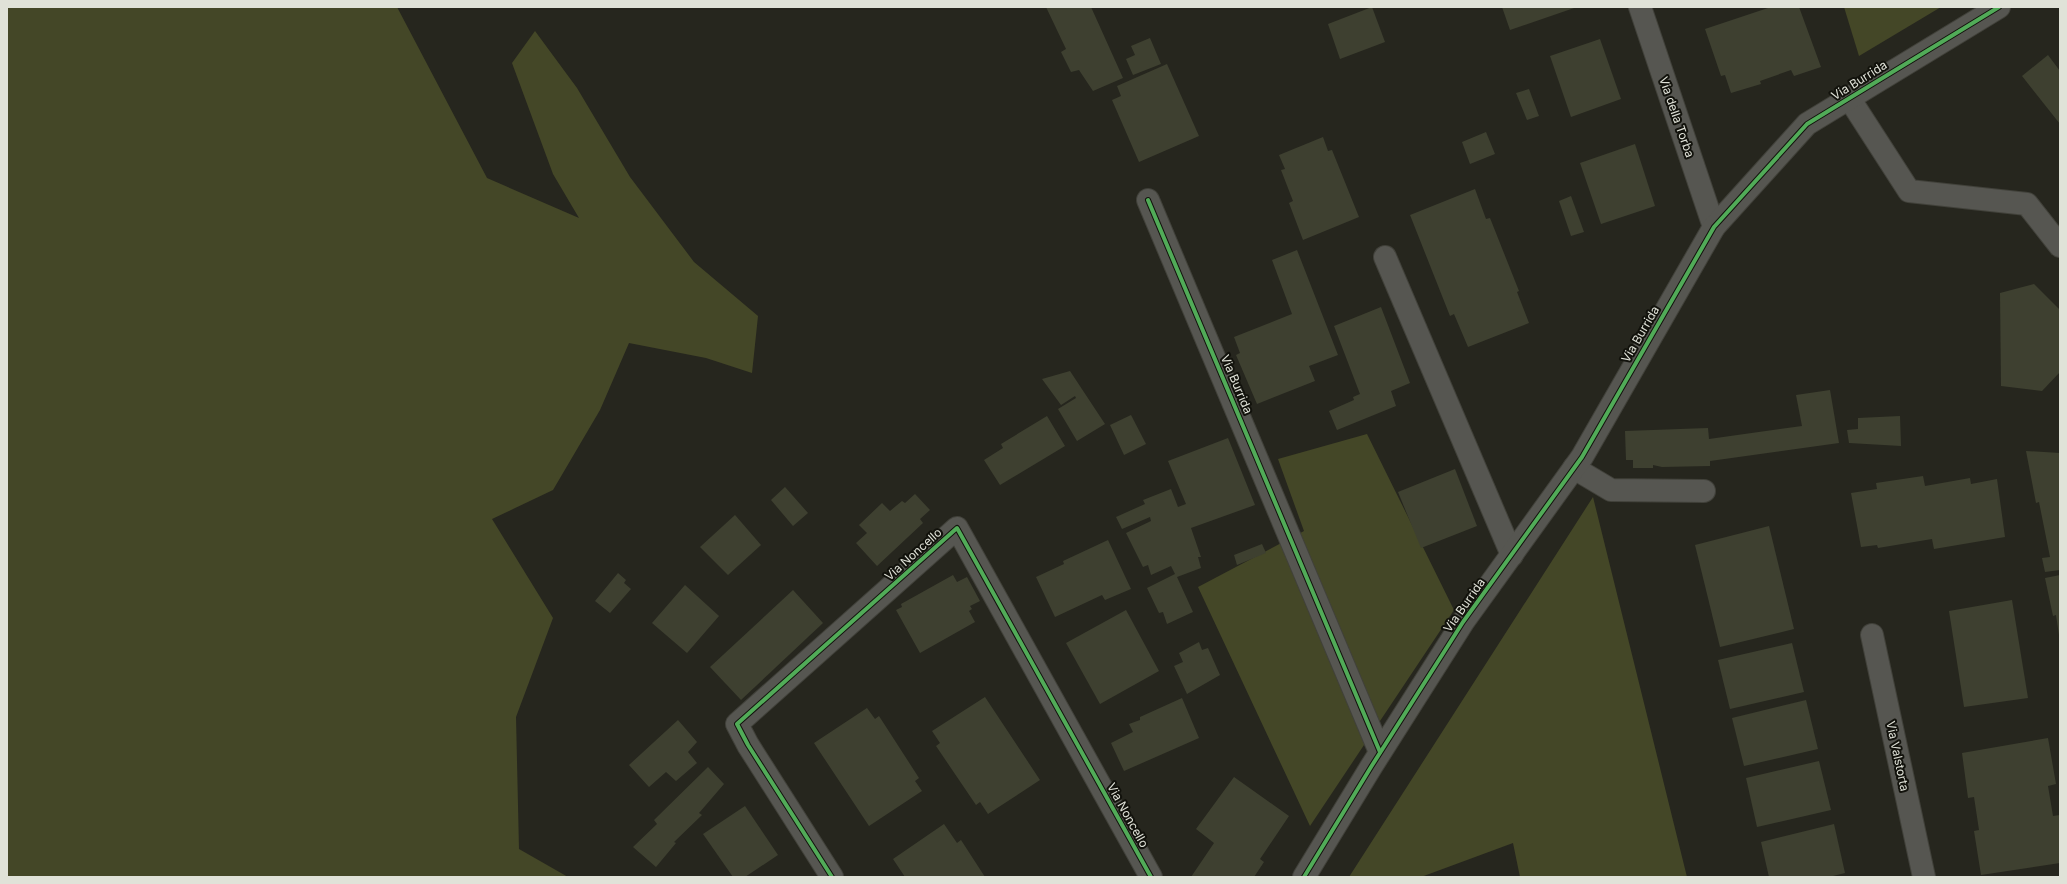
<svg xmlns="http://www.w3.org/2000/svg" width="2067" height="884" font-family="Inter,sans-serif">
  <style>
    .green { fill: #444727 }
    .building { fill: #3e4030 }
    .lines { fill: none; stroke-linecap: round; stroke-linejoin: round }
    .minor-casing { stroke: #41413a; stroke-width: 24 }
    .minor { stroke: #565651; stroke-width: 22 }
    .cycleway-casing { stroke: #12120c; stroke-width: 6 }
    .cycleway { stroke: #51ab58; stroke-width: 4 }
    .labels { text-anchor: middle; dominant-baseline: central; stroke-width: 4; stroke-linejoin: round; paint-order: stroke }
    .street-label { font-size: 12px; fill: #e0e2d8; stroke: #12120c }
  </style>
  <rect width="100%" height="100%" fill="#26261e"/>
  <g class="green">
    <polygon points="7,7 397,7 487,178 579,218 553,174 512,63 535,31 577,88 630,177 694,262 758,316 752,373 706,358 629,343 600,410 553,490 492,519 553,618 516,717 519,849 568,877 7,877"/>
    <polygon points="1844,7 1941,7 1859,56"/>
    <polygon points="1367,434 1454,610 1310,826 1198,587 1304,531 1278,459"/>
    <polygon points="1593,497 1687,877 1520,877 1513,843 1421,877 1349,877"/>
  </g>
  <g class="building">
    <polygon points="1046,7 1091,7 1123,78 1093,91 1079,70 1071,72 1061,52 1066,49"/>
    <polygon points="1372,7 1385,42 1340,59 1328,24"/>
    <polygon points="1502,7 1577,7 1510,30"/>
    <polygon points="1771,7 1799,7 1821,67 1794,76 1791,70 1760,81 1761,84 1731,93 1725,75 1721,76 1705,29"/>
    <polygon points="1150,38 1161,64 1133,75 1126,59 1135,55 1131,46"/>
    <polygon points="1600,39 1621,99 1571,117 1550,56"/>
    <polygon points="2048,55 2060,71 2060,124 2022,76"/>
    <polygon points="1167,64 1199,136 1139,162 1112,100 1121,96 1117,86"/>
    <polygon points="1529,89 1539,116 1527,120 1516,93"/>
    <polygon points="1486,132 1495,154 1470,164 1462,142"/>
    <polygon points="1323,137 1328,151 1332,150 1359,217 1303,240 1289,203 1293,201 1281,170 1285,169 1279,155"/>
    <polygon points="1635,144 1655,206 1601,224 1580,163"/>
    <polygon points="1475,189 1486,219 1490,218 1519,291 1517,292 1529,323 1468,347 1454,314 1450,316 1410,215"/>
    <polygon points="1571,196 1584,232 1571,236 1559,201"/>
    <polygon points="1297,250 1338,355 1309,366 1315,381 1257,404 1236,355 1240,353 1234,337 1292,314 1272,260"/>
    <polygon points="2034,284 2060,310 2060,372 2042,391 2001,386 2000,293"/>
    <polygon points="1381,307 1410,383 1391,391 1396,406 1337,430 1329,411 1354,400 1353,397 1360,394 1334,326"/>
    <polygon points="1070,371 1105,424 1077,441 1058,409 1076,398 1075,396 1061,405 1042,379"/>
    <polygon points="1830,390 1839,443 1710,461 1710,466 1662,467 1653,465 1653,468 1633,468 1633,460 1626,460 1625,431 1708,428 1709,439 1802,426 1796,395"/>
    <polygon points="1131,415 1146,444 1124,455 1110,425"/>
    <polygon points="1047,416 1065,446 1000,485 984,460 1003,448 1001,444"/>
    <polygon points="1900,416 1901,446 1849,443 1847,430 1858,429 1858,418"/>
    <polygon points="1228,438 1255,505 1191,528 1201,557 1198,557 1201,568 1177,577 1193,612 1167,624 1163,612 1159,613 1147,588 1175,574 1171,566 1151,575 1148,565 1143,567 1126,533 1151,521 1150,517 1122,529 1116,517 1145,504 1143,500 1171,489 1178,507 1186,504 1168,461"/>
    <polygon points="2026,451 2060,453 2060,570 2045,572 2042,558 2050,557 2039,502 2036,503"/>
    <polygon points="1455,469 1477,526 1421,548 1398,492"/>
    <polygon points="1923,476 1925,486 1970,478 1971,484 1997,479 2005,537 1934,549 1932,539 1878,548 1877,545 1861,547 1851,493 1877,489 1876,483"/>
    <polygon points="785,487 808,513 793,526 771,500"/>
    <polygon points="915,494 930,510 920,519 923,523 877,566 856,543 867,533 859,525 882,503 890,511 902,501 905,503"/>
    <polygon points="735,515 761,545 728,575 700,547"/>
    <polygon points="1769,526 1794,629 1720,647 1695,545"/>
    <polygon points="1108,540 1131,589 1105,600 1102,595 1055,617 1036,577 1064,564 1063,561"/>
    <polygon points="1262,544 1266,553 1237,565 1234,555"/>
    <polygon points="618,573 626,580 624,583 631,589 610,613 595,601"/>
    <polygon points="953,575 957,582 967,577 980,601 970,606 972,609 969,611 975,622 920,653 896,610 902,607 901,604"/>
    <polygon points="2060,575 2060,635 2059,635 2056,615 2053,616 2045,578"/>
    <polygon points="685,585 719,616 687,653 652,623"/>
    <polygon points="793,590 823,623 741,700 710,667"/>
    <polygon points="2012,600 2028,698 1964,707 1949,611"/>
    <polygon points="1126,610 1159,671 1100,704 1066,643"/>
    <polygon points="1199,642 1202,650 1208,648 1220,675 1187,694 1174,666 1183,662 1179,653"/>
    <polygon points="1792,643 1804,692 1730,709 1718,660"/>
    <polygon points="985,697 1040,780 988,814 980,802 976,805 936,746 940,743 932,731"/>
    <polygon points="1182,698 1199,738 1124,771 1111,743 1133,732 1129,724 1140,720 1140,717"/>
    <polygon points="1806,700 1818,749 1744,766 1732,718"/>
    <polygon points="867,708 875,719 879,716 919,778 915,781 922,791 869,826 814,743"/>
    <polygon points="678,720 697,742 688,752 697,763 676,781 666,772 649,787 629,765"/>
    <polygon points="2048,738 2056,784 2048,786 2053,816 2060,815 2060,863 1981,875 1974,831 1979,830 1974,797 1968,798 1962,753"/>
    <polygon points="1819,761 1831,810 1757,827 1746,778"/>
    <polygon points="708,767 724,784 699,813 702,815 674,842 676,843 656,867 633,847 657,824 654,820"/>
    <polygon points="1234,777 1289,816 1260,859 1264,862 1254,877 1191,877 1214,843 1196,829"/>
    <polygon points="745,806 778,855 745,877 733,877 703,834"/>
    <polygon points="944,824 957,843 961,840 985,877 905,877 893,859"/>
    <polygon points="1834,824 1845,873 1829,877 1769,877 1761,842"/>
  </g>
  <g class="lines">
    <g class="minor-casing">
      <g id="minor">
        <polyline points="1640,7 1714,227"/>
        <polyline points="1849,98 1909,191 2027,204 2060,246"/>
        <polyline points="1148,200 1380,752"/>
        <polyline points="1385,257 1512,555"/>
        <polyline points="1574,468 1611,490 1704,491"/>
        <polyline points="1872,635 1924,877"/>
        <polyline points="832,877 748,745 737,724 957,528 1151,877"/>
        <polyline points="1304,877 1371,767 1463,622 1582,457 1714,227 1807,124 1999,7"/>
      </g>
    </g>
    <use href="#minor" class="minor"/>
    <g class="cycleway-casing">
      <g id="cycleway">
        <polyline points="1148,200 1380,752"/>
        <polyline points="832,877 748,745 737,724 957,528 1151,877"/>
        <polyline points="1304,877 1371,767 1463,622 1582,457 1714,227 1807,124 1999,7"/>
      </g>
    </g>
    <use href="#cycleway" class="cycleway"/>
  </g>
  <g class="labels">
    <g class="street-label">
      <text transform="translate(1859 80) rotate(-32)">Via Burrida</text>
      <text transform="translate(1677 117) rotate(71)">Via della Torba</text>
      <text transform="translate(1640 334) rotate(-60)">Via Burrida</text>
      <text transform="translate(1237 384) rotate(67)">Via Burrida</text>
      <text transform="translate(913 554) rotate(-42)">Via Noncello</text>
      <text transform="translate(1464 605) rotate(-55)">Via Burrida</text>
      <text transform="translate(1898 756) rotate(78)">Via Valstorta</text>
      <text transform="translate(1128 815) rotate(61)">Via Noncello</text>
    </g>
  </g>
  <rect width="2067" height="884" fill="none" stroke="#e0e2d8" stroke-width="16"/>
</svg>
